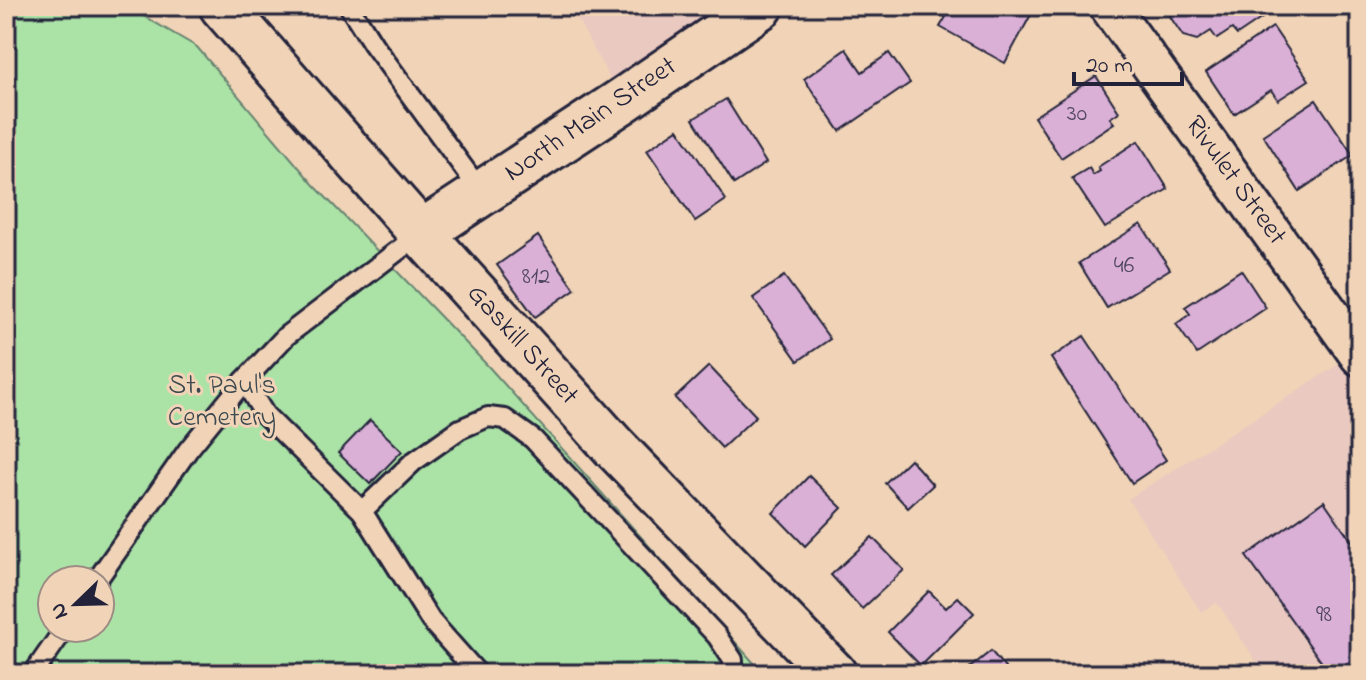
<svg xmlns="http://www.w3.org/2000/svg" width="1366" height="680" font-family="'Indie Flower',sans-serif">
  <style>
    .built { fill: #eac9c0 }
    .green { fill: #abe3a6; stroke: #668270; stroke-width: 2; fill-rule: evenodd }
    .building { fill: #dab0d6; stroke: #22223b; stroke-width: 2 }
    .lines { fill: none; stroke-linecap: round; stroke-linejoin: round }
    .service-casing { stroke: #22223b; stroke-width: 24 }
    .minor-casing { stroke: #22223b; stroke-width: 44 }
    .tertiary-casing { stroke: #22223b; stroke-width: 50 }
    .service { stroke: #f1d4b7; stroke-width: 18 }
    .minor { stroke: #f1d4b7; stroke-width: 38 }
    .tertiary { stroke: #f1d4b7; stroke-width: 44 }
    .labels { text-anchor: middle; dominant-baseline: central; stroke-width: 6; stroke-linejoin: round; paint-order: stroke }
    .number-label { font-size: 24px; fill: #504662 }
    .street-label { font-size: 28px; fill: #22223b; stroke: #f1d4b7 }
    .park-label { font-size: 28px; fill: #3d4950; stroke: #f1d4b7 }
  </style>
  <rect width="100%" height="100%" fill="#f1d4b7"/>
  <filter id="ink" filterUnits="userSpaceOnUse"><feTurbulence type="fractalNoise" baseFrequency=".0125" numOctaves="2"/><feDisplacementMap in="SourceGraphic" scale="16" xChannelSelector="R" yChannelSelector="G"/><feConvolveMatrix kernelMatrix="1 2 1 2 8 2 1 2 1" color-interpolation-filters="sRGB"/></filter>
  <g filter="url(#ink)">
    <g class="built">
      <polygon points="570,6 754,6 622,101"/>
      <polygon points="1351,356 1360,369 1360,674 1265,674 1217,603 1201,612 1128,499"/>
    </g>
    <path class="green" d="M6,6h120l71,41 116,137 175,182 274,306 -2,2h-754zM52,580h48v48h-48z"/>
    <g class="building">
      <polygon points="926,6 1032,6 1035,7 1005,63 940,27 946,17"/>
      <polygon points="1163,6 1280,6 1237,35 1232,29 1217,39 1211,31 1197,40 1183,36"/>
      <polygon points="1273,27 1309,80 1278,100 1271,90 1234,114 1206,72"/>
      <polygon points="846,49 862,72 889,53 910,83 840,131 804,79"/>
      <polygon points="1096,76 1119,112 1110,118 1114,123 1061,158 1034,117"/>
      <polygon points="726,99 766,163 734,184 693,119"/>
      <polygon points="1316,100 1353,155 1299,191 1263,135"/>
      <polygon points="678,129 726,200 695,221 647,150"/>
      <polygon points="1138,141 1168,189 1105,228 1072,178 1089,168 1093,175 1100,171 1098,167"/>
      <polygon points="1141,224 1170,269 1107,308 1079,263"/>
      <polygon points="538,236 575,289 535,317 497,265"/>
      <polygon points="1241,270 1266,308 1197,354 1176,324 1190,314 1185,307"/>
      <polygon points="784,276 830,339 798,361 753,298"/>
      <polygon points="1084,336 1166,460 1132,483 1051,358"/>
      <polygon points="709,366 756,416 722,448 675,398"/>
      <polygon points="370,420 402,451 370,484 338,453"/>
      <polygon points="910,459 933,485 908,508 885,483"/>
      <polygon points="809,476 842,508 805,546 773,513"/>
      <polygon points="1324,501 1360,553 1360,674 1330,674 1246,556"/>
      <polygon points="872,537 904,570 862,609 831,575"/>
      <polygon points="929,591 946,608 958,597 974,613 921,666 888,632"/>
      <polygon points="991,651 1010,674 962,674"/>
    </g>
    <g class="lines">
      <g class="service-casing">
        <g id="service">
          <polyline points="349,6 373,44 482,193"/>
          <polyline points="244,381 265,415 362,511 431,621 478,674"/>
          <polyline points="362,511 413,462 460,429 488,417 505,419 533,439 717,636 733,660 732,674"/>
          <polyline points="97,580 188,450 244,381 286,336 421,233"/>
          <polyline points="33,674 65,628"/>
        </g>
      </g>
      <g class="minor-casing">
        <polyline id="minor" points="1109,6 1360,356"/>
      </g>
      <g class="tertiary-casing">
        <g id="tertiary">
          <polyline points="222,6 421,233 615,448 834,674"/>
          <polyline points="421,233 622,101 761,6"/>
        </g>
      </g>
      <use href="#service" class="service"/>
      <use href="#minor" class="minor"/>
      <use href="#tertiary" class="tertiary"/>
    </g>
  </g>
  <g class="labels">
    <g class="number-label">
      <text x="1077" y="114">30</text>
      <text x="1124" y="266">46</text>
      <text x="536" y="277">812</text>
      <text x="1324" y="615">98</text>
    </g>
    <g class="street-label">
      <text transform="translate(591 120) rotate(-34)">North Main Street</text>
      <text transform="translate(1235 181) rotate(54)">Rivulet Street</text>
      <text transform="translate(522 345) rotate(48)">Gaskill Street</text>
    </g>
    <g class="park-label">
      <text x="222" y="386">St. Paul's<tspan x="222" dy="32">Cemetery</tspan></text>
    </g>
  </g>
  <rect width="1366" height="680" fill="none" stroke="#f1d4b7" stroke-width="32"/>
  <rect x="16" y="16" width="1334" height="648" fill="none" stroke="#22223b" stroke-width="3" filter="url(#ink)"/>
  <g transform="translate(76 604) rotate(247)"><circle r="38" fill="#f1d4b7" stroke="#9e8d85" stroke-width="2"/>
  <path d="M0-6L14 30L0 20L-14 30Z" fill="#22223b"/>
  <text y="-12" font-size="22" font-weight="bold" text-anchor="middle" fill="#22223b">N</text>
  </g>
  <path d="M1074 72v12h108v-12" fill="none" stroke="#22223b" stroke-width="4"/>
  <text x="1086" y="72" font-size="24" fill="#22223b" stroke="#f1d4b7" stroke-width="6" paint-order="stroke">20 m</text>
</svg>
